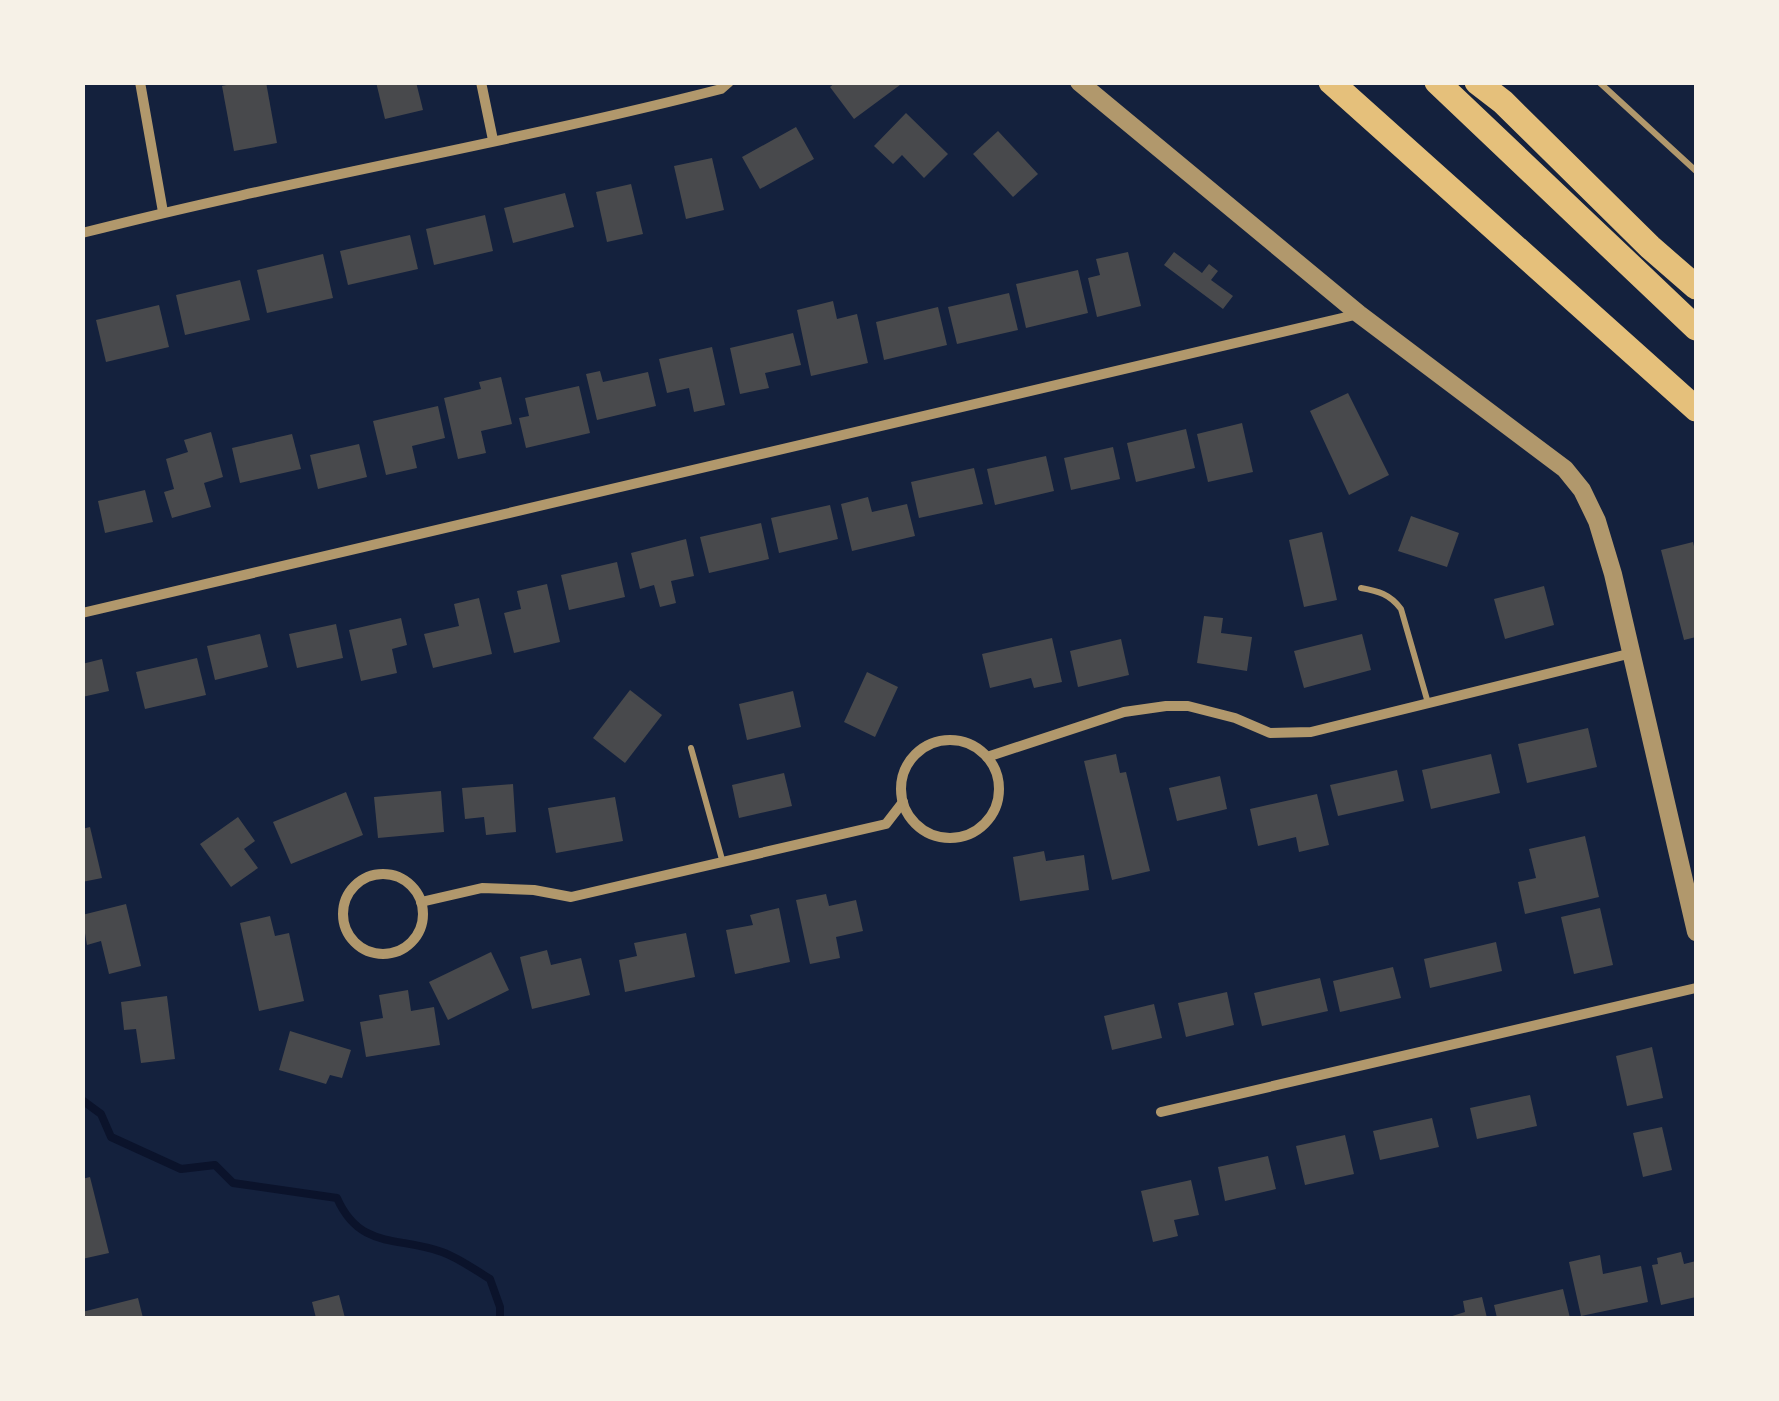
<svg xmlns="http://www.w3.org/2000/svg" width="1779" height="1401" font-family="'PT Sans Narrow',sans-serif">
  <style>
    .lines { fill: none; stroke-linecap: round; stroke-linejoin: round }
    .stream { stroke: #0b132b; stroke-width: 8 }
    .building { fill: #48494c }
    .service { stroke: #b1986c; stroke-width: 6 }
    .minor { stroke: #b1986c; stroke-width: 10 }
    .tertiary { stroke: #b1986c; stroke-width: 18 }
    .motorway { stroke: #e5c07b; stroke-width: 25 }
  </style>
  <rect width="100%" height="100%" fill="#14213d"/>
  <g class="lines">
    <path class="stream" d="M82,1100l19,14 10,23 70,32 34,-4 18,18 104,15c23,52 61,38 105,54 17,6 33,18 48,27l10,28v11"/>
  </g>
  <g class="building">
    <polygon points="240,82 266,82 277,143 234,151 222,86"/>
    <polygon points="376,82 416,82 423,110 385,119"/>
    <polygon points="836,82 904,82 854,119 830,87"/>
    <polygon points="906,113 948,154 924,178 902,155 893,164 874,146"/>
    <polygon points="796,127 814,159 760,189 742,157"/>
    <polygon points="998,131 1038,174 1013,197 973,154"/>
    <polygon points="712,158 724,210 686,219 674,166"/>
    <polygon points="631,184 643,234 607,242 596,192"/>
    <polygon points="565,193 574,227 513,243 504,208"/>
    <polygon points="485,215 493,251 434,265 426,229"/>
    <polygon points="410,235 418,269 348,285 340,251"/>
    <polygon points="1128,252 1141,306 1097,317 1088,278 1100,275 1096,259"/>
    <polygon points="1174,252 1202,273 1209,264 1218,271 1211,280 1233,296 1223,309 1164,265"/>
    <polygon points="323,254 333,298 267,313 257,270"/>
    <polygon points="1078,270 1088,313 1026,328 1016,284"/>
    <polygon points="240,280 250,320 185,335 176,295"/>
    <polygon points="1009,293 1018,330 957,344 948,307"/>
    <polygon points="833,301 837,319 857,314 868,363 811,376 797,310"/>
    <polygon points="159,305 169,347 106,362 96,320"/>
    <polygon points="938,307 947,345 884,360 876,322"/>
    <polygon points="793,333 801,365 765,373 769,388 740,394 730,348"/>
    <polygon points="712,347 725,405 694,412 689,388 667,393 659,359"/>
    <polygon points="600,371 603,382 648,372 656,406 597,420 586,374"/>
    <polygon points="501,377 512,424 481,431 486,453 458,459 444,398 481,389 479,382"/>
    <polygon points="579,386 590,433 526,448 519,418 529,416 525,398"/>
    <polygon points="1348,393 1389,475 1349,495 1310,411"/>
    <polygon points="438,406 445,438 412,446 417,468 386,475 373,421"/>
    <polygon points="1242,423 1253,472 1208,482 1197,434"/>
    <polygon points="1186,429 1195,468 1136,482 1127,443"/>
    <polygon points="211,432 223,477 204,483 211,507 172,518 164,492 174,489 166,459 188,452 184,440"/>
    <polygon points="292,434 301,469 240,483 232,448"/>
    <polygon points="359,444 367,477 318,489 310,455"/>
    <polygon points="1113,447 1120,479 1071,490 1064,458"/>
    <polygon points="1046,456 1054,491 995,505 987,469"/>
    <polygon points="974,468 983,504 919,518 911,482"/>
    <polygon points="145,490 153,522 105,533 98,501"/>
    <polygon points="868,497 872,512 907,504 915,536 852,551 841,504"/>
    <polygon points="830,505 838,539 779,553 771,518"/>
    <polygon points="1411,516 1459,533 1447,567 1398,551"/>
    <polygon points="761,523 769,559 709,573 700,537"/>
    <polygon points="1322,532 1337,600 1304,607 1289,540"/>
    <polygon points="686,539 694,576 671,581 676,603 660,607 654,585 640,589 631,553"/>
    <polygon points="1693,542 1696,555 1696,637 1684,640 1661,550"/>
    <polygon points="617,562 625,597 569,610 561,575"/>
    <polygon points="547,584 560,642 514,653 504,613 521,609 517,591"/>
    <polygon points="1544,586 1554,625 1505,639 1494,599"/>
    <polygon points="479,598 492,654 433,668 424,634 459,626 454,604"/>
    <polygon points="1204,616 1223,618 1221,633 1252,637 1247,671 1197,663"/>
    <polygon points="401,618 407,645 392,649 397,673 361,681 349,630"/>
    <polygon points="336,624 343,658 297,668 289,634"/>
    <polygon points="260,634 268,667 215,680 207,646"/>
    <polygon points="1362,634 1371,670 1304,688 1294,651"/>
    <polygon points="1052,638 1062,682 1034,688 1031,678 990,688 982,654"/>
    <polygon points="1121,639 1129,675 1078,687 1070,651"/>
    <polygon points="197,658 206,695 145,709 136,672"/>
    <polygon points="102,659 109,691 82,697 82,664"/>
    <polygon points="867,672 898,687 875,737 844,722"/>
    <polygon points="630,690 662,715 625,763 593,738"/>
    <polygon points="793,691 801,727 747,740 739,704"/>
    <polygon points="1588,728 1597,767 1527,783 1518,744"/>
    <polygon points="1116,754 1120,773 1126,772 1150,871 1112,880 1084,761"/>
    <polygon points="1491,754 1500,793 1431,809 1422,770"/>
    <polygon points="1397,770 1404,801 1338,816 1330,785"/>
    <polygon points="784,773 792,806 739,818 732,785"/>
    <polygon points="1220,776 1227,809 1177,821 1169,788"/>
    <polygon points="513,784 516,832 486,835 484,817 465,819 462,788"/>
    <polygon points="441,791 444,832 378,838 374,797"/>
    <polygon points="346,792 363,835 291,864 273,822"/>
    <polygon points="1317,794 1329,845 1299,852 1296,837 1258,846 1250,809"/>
    <polygon points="615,797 623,841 556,853 548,808"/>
    <polygon points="238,817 255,841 244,849 258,868 231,887 200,844"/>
    <polygon points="90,827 102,878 82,882 82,829"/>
    <polygon points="1585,836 1599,897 1525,914 1518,882 1536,878 1529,849"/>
    <polygon points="1044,851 1046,861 1084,855 1089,890 1020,901 1013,857"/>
    <polygon points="826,894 829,906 856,900 863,931 836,937 840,958 810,964 796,900"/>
    <polygon points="126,904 141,966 109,974 101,941 87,945 82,915"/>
    <polygon points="779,908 790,962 735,974 726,930 753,925 750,915"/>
    <polygon points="1600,908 1613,965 1574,974 1561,917"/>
    <polygon points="270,916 275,936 289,933 304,1001 259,1011 240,923"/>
    <polygon points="686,933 695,977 625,992 619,960 637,956 634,943"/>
    <polygon points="1496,942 1502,971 1430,988 1424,959"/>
    <polygon points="547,950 551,965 581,958 590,995 532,1009 520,957"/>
    <polygon points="491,952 509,990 448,1020 429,982"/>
    <polygon points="1393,967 1401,998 1340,1012 1333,981"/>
    <polygon points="1320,978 1328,1011 1262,1026 1254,993"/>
    <polygon points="408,990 411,1011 434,1007 440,1045 366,1057 360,1022 383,1018 379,995"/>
    <polygon points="1227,992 1234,1025 1186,1037 1178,1003"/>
    <polygon points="167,996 175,1059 141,1063 136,1029 124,1030 121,1002"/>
    <polygon points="1154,1004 1162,1038 1112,1050 1104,1016"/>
    <polygon points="290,1031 351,1050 342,1078 330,1075 326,1084 279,1070"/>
    <polygon points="1652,1047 1663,1098 1627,1106 1616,1056"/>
    <polygon points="1530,1095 1537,1126 1477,1139 1470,1108"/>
    <polygon points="1432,1118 1439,1147 1380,1160 1373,1131"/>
    <polygon points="1662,1127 1672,1170 1643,1177 1633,1133"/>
    <polygon points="1345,1135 1354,1174 1305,1185 1296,1146"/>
    <polygon points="1268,1156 1276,1189 1225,1201 1218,1167"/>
    <polygon points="90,1177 109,1253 82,1259 82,1179"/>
    <polygon points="1191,1180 1199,1215 1174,1220 1178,1236 1153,1242 1141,1191"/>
    <polygon points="1681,1252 1684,1264 1696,1261 1696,1297 1661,1305 1652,1265 1658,1264 1657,1258"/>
    <polygon points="1600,1255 1603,1274 1641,1266 1648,1302 1581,1316 1569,1262"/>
    <polygon points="1563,1289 1570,1318 1497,1318 1494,1305"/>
    <polygon points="339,1295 345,1318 316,1318 312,1302"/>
    <polygon points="1482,1297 1487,1318 1446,1318 1465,1312 1463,1301"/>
    <polygon points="138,1298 143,1318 82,1318 82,1312"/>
  </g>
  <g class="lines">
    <g class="service">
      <polyline points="1599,82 1696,171"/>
      <path d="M1361,588c17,3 29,6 40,21l27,94"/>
      <polyline points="691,748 723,863"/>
    </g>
    <g class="minor">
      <polyline points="140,82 163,212"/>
      <polyline points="481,82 493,140"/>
      <path d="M82,233c212,-54 428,-90 639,-144l8,-7"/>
      <polyline points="82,613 1359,314"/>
      <circle cx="950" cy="789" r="49"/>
      <polyline points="987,757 1124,712 1166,706 1188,706 1235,718 1270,733 1311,732 1632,653"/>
      <circle cx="383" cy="914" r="40"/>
      <polyline points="421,902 482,888 534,890 571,897 886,824 903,802"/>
      <polyline points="1161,1112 1696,988"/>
    </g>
    <polyline class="tertiary" points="1079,82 1359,314 1565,469 1582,490 1597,521 1613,574 1696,932"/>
    <g class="motorway">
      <polyline points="1331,82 1696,409"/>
      <polyline points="1437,82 1696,328"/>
      <polyline points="1477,82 1503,102 1650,247 1696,287"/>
    </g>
  </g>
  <rect width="1779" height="1401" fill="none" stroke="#f6f1e7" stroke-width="170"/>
</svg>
